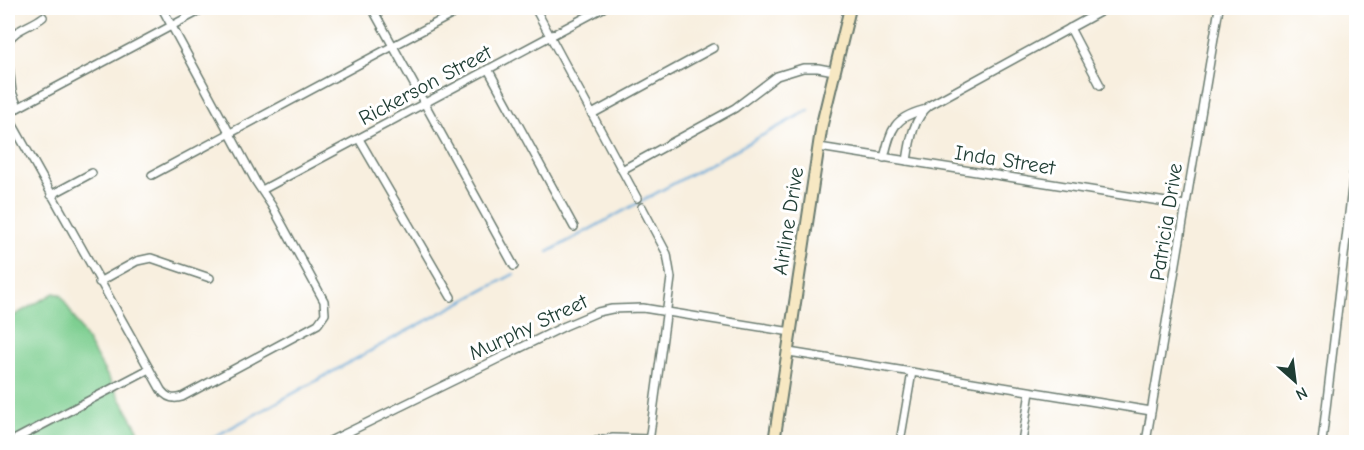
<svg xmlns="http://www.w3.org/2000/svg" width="1364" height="450" font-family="'Comic Neue',sans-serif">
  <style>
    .green { fill: #7ecf91; stroke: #4e8662; stroke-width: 1.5 }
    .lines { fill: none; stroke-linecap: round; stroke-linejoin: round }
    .stream { stroke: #62a6d7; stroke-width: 2 }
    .street-casing { stroke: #6b7b70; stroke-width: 10 }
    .secondary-casing { stroke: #6b7b70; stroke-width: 14 }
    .street { stroke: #fff; stroke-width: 7 }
    .secondary { stroke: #f7e8c3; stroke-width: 10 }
    .labels { text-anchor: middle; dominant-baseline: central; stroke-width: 6; stroke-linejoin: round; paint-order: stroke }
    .street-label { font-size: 21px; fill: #1f3d34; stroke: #fff }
  </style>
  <rect width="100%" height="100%" fill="#fff"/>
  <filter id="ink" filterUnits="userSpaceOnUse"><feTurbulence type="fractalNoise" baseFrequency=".0167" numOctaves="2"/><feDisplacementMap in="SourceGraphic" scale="12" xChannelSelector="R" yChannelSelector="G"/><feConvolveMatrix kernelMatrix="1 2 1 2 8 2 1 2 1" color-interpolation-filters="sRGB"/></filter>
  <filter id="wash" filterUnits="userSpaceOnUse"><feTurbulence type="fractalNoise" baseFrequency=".008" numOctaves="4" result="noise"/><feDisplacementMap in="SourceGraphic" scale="24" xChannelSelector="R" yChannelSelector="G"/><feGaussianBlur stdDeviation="1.35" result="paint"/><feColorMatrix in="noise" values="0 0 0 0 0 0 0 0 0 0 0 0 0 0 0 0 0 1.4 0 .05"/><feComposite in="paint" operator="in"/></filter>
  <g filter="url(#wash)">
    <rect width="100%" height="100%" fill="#f8efdf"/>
    <polygon class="green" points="54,293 61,295 145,442 8,442 8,319"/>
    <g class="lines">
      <g class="stream">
        <polyline points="548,252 809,110"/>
        <polyline points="205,442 392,339 514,274"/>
      </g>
    </g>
  </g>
  <g filter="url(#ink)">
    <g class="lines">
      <g class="street-casing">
        <g id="street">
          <polyline points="372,8 514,266"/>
          <polyline points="535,8 637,198"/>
          <polyline points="1070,28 1100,85"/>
          <path d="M8,42c6,-13 24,-16 35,-25"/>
          <polyline points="8,58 12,92 18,107"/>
          <polyline points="488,69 574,227"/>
          <polyline points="8,113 205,8"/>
          <polyline points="592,114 713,48"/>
          <path d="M8,116l153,274c6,8 12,10 21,7l136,-73 7,-10 -1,-13 -52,-95 -16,-24 -94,-174"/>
          <polyline points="359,139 451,297"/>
          <polyline points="819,147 1185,205"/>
          <path d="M884,158c7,-28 9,-40 39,-48"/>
          <path d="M907,161c3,-20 6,-43 23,-56l177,-97"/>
          <polyline points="622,170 735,108 777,76 803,68 818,68 834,71"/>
          <polyline points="152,175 464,8"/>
          <polyline points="262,190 603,8"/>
          <polyline points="51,195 92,173"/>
          <polyline points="642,207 667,254 671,278 649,442"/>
          <polyline points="99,282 137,261 151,258 210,278"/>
          <polyline points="789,352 1151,411"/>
          <polyline points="10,442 149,369"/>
          <polyline points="328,442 565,326 598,312 612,309 643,308 791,332"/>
          <polyline points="589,442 613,438 649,439"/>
          <polyline points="900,442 912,372"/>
          <polyline points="1022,442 1030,392"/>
          <polyline points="1146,442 1219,8"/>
          <polyline points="1322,442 1356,154"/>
        </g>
      </g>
      <g class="secondary-casing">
        <polyline id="secondary" points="774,442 822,124 850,8"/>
      </g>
      <use href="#street" class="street"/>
      <use href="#secondary" class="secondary"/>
    </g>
  </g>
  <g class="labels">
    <g class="street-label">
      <text transform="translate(425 85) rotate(-28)">Rickerson Street</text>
      <text transform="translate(1005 160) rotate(9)">Inda Street</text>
      <text transform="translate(788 221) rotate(-81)">Airline Drive</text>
      <text transform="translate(1166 222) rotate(-81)">Patricia Drive</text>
      <text transform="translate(528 327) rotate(-25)">Murphy Street</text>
    </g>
  </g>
  <rect width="1364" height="450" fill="none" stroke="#fff" stroke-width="30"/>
  <g transform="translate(1295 381) rotate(152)" stroke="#ffffff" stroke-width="4.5" paint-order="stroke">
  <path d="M0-4.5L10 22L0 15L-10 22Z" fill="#1f3d34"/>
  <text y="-9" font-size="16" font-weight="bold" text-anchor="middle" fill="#1f3d34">N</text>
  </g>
</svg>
